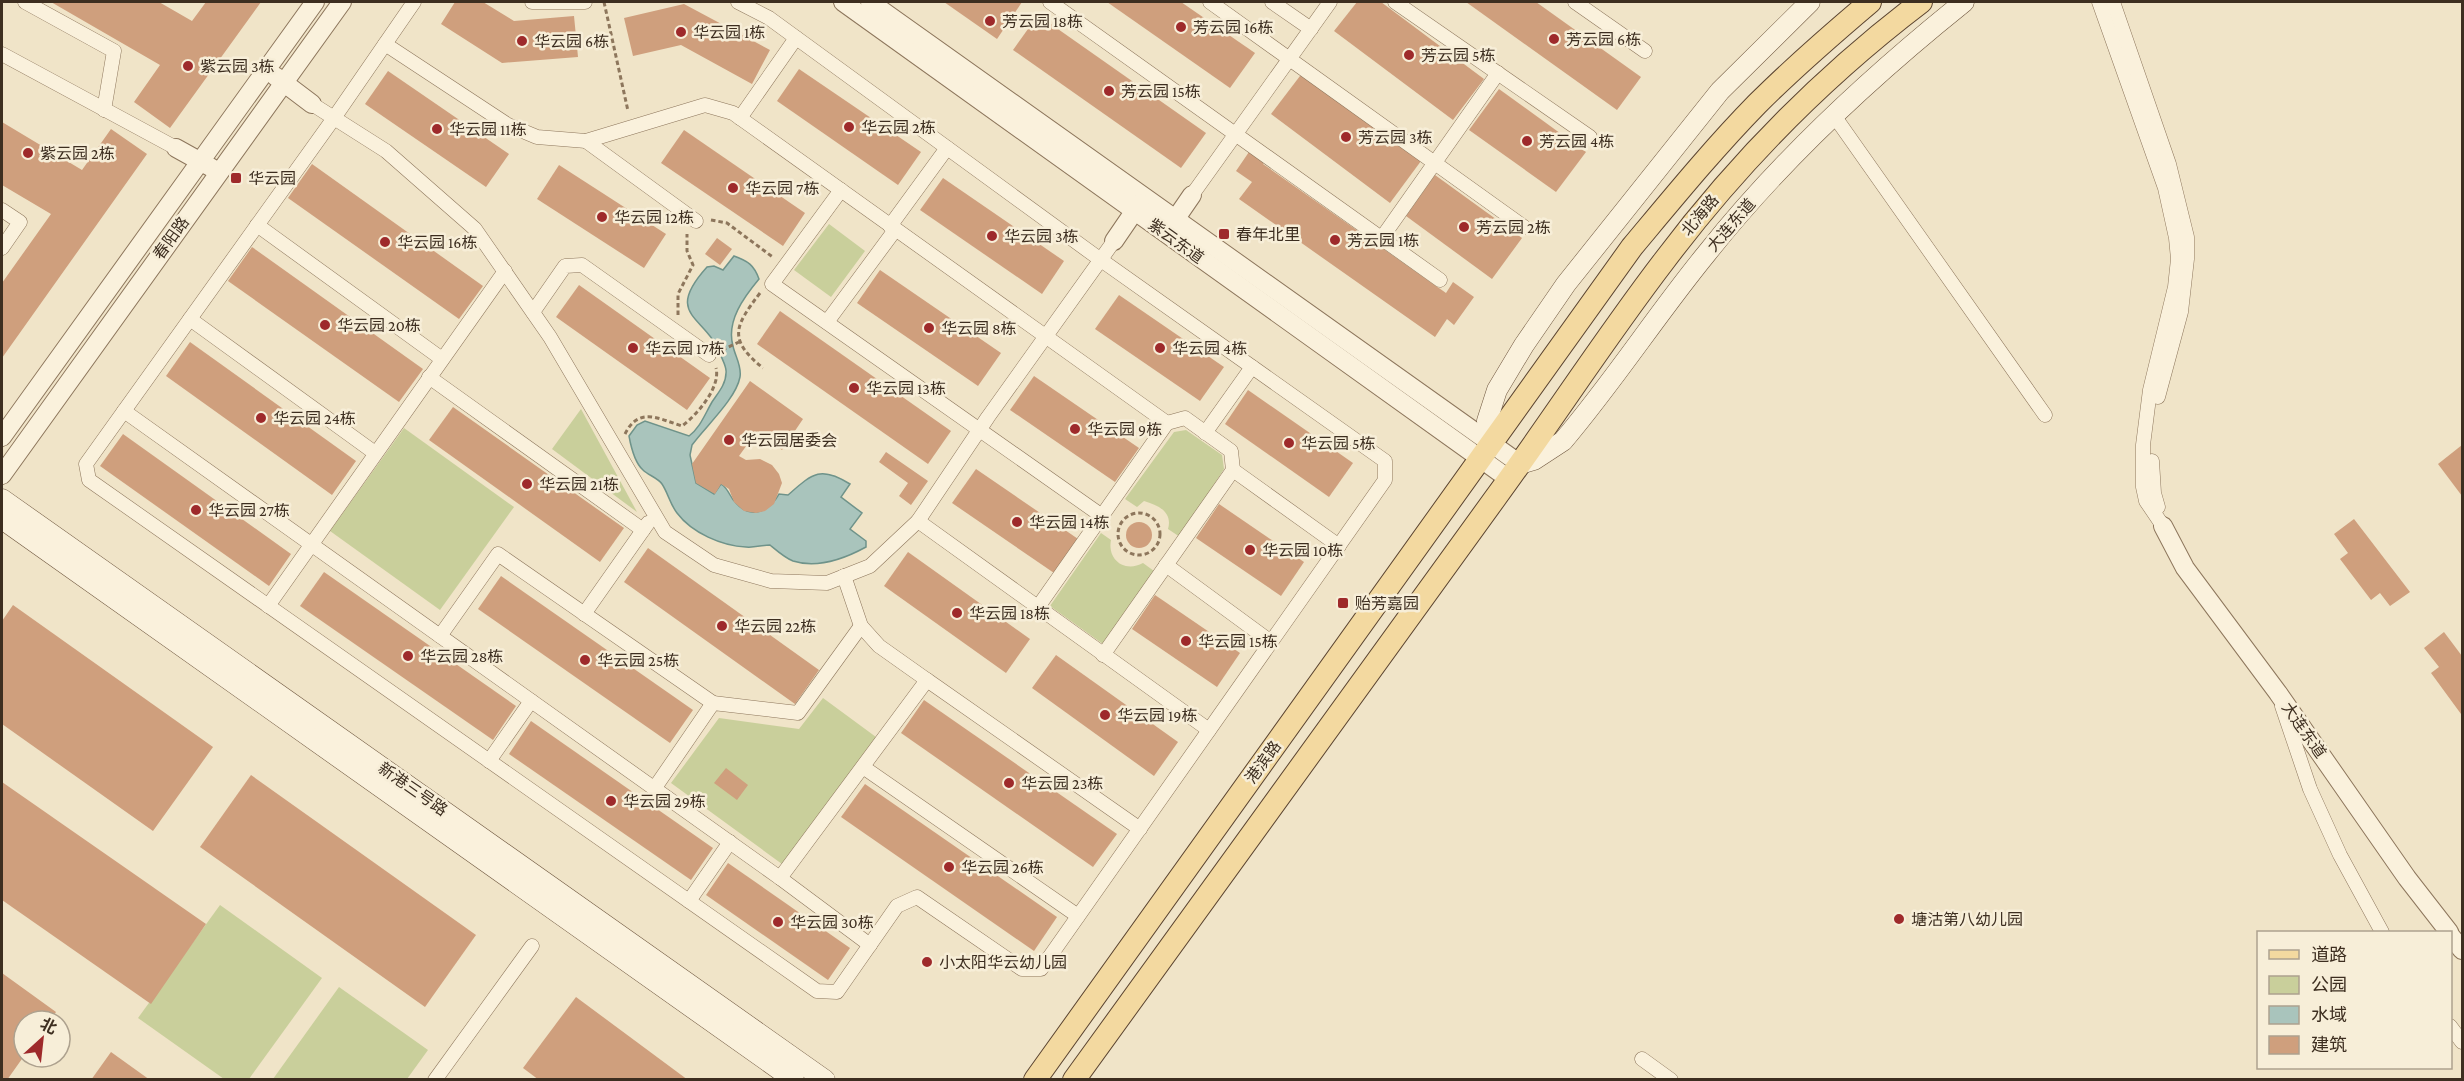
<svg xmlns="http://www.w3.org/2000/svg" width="2464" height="1081" font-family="'Crimson Pro','Noto Sans SC',serif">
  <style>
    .green { fill: #c9cf9b }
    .water { fill: #a9c4bc; stroke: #6f938a; stroke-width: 1.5 }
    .building { fill: #cf9f7d }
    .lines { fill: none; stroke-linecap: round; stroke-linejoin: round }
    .minor-casing { stroke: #8d765c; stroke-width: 15 }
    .tertiary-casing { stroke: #8d765c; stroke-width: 20 }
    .secondary-casing { stroke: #6f573f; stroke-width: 21 }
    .primary-casing { stroke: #5b4430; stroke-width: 24 }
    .path { stroke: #8d765c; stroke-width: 3; stroke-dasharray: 4.5 3; stroke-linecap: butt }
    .minor { stroke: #faf1dc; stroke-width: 14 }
    .tertiary { stroke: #faf1dc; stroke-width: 18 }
    .secondary { stroke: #faf1dc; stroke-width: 20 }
    .primary { stroke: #f3d9a0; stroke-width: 22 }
    .poi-dot { fill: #9e2a2b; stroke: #f7eed8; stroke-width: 2 }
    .labels { text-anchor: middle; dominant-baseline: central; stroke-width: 5; stroke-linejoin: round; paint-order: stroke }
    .poi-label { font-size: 16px; fill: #3d2e20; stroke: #f7eed8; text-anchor: start }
    .street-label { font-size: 16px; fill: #3d2e20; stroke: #f7eed8 }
  </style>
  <rect width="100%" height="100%" fill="#f0e4c8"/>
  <g class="green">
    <polygon points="829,224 865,251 831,297 794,270"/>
    <polygon points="581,409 637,512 552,449"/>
    <polygon points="404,428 514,507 440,610 330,531"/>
    <path d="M1186,430l36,25 2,14 -44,68 -12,-8c5,-17 -10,-24 -24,-28l-7,6 -12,-8 49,-67z"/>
    <path d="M1101,533l10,7c-4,20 14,33 32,23l11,8 -51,73 -53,-38z"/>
    <polygon points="823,698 876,737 782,864 671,783 719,718 799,729"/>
    <polygon points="220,905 322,978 249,1079 224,1079 138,1018"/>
    <polygon points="339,987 428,1050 407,1079 273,1079"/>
  </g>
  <path class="water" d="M734,256c14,5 20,9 25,23 -15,18 -33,42 -26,67 2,10 9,20 7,31 -4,22 -35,50 -48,68l-2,10 6,28 18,11 7,-10c9,6 8,13 15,19 15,17 34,8 43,-9l9,1c24,-21 32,-30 62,-11l-9,13 21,16 -12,16 16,12v6c-22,12 -48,22 -73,14 -8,-3 -17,-11 -23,-16 -8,0 -16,3 -24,2 -24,-1 -54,-14 -69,-34 -7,-9 -9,-20 -15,-29 -4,-6 -14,-9 -19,-14 -8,-7 -12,-23 -14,-34l8,-11 8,-4 44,15c11,-8 16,-22 23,-34 6,-9 14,-18 14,-29 1,-5 -3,-12 -5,-17 -14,-41 -59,-39 -14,-89l7,-1 9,4z"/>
  <g class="building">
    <polygon points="51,2 159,2 192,21 206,2 261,2 170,128 134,102 160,65"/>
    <polygon points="455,2 483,2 514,21 574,16 578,57 502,63 441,24"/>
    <polygon points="944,2 1022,2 997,39"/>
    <polygon points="1107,2 1181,2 1255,53 1230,88"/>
    <polygon points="1357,2 1381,2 1484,79 1453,120 1334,31"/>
    <polygon points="1466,2 1536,2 1641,77 1617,110"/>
    <polygon points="684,4 770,50 752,84 681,45 633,56 624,18"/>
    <polygon points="1038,15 1206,133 1181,168 1013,50"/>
    <polygon points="799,69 921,152 898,185 777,101"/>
    <polygon points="388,71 509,154 486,187 365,104"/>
    <polygon points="1303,72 1421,161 1390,203 1271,114"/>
    <polygon points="1499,89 1586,152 1556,192 1469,130"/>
    <polygon points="2,122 82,170 111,129 147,154 2,358 2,283 51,214 2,185"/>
    <polygon points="684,130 805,213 783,246 661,163"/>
    <polygon points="1251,149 1266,159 1263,164 1446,293 1453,282 1474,297 1454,325 1447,319 1435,337 1239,199 1252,182 1236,171"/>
    <polygon points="312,164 483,286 459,319 288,198"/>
    <polygon points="559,165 666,234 644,268 537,199"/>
    <polygon points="1435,175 1522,238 1492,279 1406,216"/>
    <polygon points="943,178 1064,261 1042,294 920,210"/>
    <polygon points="717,238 732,249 720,265 705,254"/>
    <polygon points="252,247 423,369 399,402 228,281"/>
    <polygon points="880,270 1001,353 978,386 857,303"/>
    <polygon points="579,285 710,378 687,410 556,317"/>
    <polygon points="1119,295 1224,367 1200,401 1095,329"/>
    <polygon points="780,311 951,431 928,464 757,344"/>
    <polygon points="190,342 356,461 332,495 166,376"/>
    <polygon points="1034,376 1139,448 1115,482 1010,410"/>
    <polygon points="750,381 803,419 782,450 757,431 739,456 746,460 760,459 772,465 779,474 782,483 774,504 765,511 756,513 744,511 734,502 729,489 721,484 715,494 696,483 692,464"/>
    <polygon points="1248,390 1353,463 1329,497 1225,424"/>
    <polygon points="453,407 624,528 600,562 429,440"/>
    <polygon points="123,434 291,554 269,586 100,466"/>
    <polygon points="2462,445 2462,496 2438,464"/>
    <polygon points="886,452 928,481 911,505 899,496 908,483 879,462"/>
    <polygon points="976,469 1081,541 1057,575 952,503"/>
    <polygon points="1219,504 1304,562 1281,596 1196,538"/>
    <polygon points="2354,519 2410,592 2390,606 2380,593 2371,600 2340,559 2348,553 2334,534"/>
    <circle cx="1139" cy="535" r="13"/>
    <polygon points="648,548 819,670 795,704 624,582"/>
    <polygon points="908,552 1030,639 1006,673 884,586"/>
    <polygon points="324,572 516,706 493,740 300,606"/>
    <polygon points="501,576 693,710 670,743 478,609"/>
    <polygon points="1155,595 1240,653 1217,687 1132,629"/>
    <polygon points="13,605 213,747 153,831 2,724 2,621"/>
    <polygon points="2444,632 2462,656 2461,714 2431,673 2439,667 2424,648"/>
    <polygon points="1056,655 1178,742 1154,776 1032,688"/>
    <polygon points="924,700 1117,834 1093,867 901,733"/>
    <polygon points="531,721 713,848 691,880 509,754"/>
    <polygon points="726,768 748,785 737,800 714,783"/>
    <polygon points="251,775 476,935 425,1007 200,847"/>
    <polygon points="2,782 206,924 151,1004 2,900"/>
    <polygon points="865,784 1057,917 1034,951 841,817"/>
    <polygon points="728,863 850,948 828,980 706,895"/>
    <polygon points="2,973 56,1012 50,1021 24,1021 24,1056 7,1080 2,1080"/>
    <polygon points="576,997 688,1080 539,1080 523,1068"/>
    <polygon points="111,1052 150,1080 91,1080"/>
  </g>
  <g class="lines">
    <g class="minor-casing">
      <g id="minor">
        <polyline points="25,2 114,51 104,110"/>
        <polyline points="414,2 334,118 86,464 89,480 817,991 837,992 897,906 917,897 1022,969 1041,969 1385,480 1385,461 1101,260 769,18 738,2"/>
        <polyline points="532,2 585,2"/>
        <polyline points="1050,2 1440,280"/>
        <polyline points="1210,2 1524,227"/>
        <polyline points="1272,2 1311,29"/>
        <polyline points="1395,2 1590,137"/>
        <polyline points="1575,2 1645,51"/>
        <polyline points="2099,2 2165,188 2176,238 2178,259 2175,287 2150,390 2143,445 2143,487 2146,501 2163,526"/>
        <polyline points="2113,2 2169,164 2187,237 2187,259 2181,312 2158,397"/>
        <polyline points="385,44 508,125 537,137 586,141 705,105 733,113 1167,423"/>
        <polyline points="2,54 176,148"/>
        <polyline points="312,104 386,151 475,229 550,337 665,532 714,565 771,581 827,583 870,566 918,521 988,417 1114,241"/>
        <polyline points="1835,117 2045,415"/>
        <polyline points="740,118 796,38"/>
        <polyline points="586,141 696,221"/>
        <polyline points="841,190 772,284 1102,516"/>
        <polyline points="1192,195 1330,2"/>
        <polyline points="2,210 20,222 2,248"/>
        <polyline points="257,225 442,359"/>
        <polyline points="890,226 947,148"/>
        <polyline points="1381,239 1498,73"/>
        <polyline points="533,312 565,266 582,265 709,355"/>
        <polyline points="190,319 375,453"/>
        <polyline points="827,322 895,230"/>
        <polyline points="429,377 643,530"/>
        <polyline points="124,411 780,878"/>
        <polyline points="1205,433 1252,367"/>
        <polyline points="2152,461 2154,493 2158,507"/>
        <polyline points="1233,470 1339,546"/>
        <polyline points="918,521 1209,730"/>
        <polyline points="1166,565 1271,642"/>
        <polyline points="844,576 861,626 879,646 927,680 780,878 870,945"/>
        <polyline points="268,606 505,271"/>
        <polyline points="1038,607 1167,423 1185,418 1231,451 1233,470 1103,655"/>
        <polyline points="584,614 648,523"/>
        <polyline points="440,636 498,554 713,703"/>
        <polyline points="927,680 1140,829"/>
        <polyline points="2282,706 2310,789 2340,855 2382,932"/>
        <polyline points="489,761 531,701"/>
        <polyline points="863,767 1078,916"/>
        <polyline points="654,789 713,703 798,713 861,626"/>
        <polyline points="689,901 730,842"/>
        <polyline points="2450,1026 2462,1042"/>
        <polyline points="1642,1059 1671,1080"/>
        <polyline points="435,1080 532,946"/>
      </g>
    </g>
    <g class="tertiary-casing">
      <g id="tertiary">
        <polyline points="843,2 1509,479"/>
        <polyline points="870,2 1520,464"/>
        <polyline points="275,76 312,104"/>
        <polyline points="176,148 212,168"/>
        <polyline points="1170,227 1192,195"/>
        <polyline points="1114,241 1140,203"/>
        <polyline points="2,437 315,2"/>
        <polyline points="2,475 342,2"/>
        <polyline points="2163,526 2185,568 2278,693 2407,878 2449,932"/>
        <polyline points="2450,935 2462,950"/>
      </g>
    </g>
    <g class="secondary-casing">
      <g id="secondary">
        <polyline points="1490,445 1487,421 1497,390 1524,345 1566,284 1720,91 1810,2"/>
        <path d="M1520,464l14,-4 29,-19c51,-60 94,-127 144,-188 73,-92 166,-178 257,-251"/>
        <polyline points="2,499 825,1080"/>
        <polyline points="2,519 794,1080"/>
      </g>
    </g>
    <g class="primary-casing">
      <g id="primary">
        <path d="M1035,1080l597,-833c41,-49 81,-98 125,-143 36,-36 74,-69 113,-102"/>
        <path d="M1074,1080c140,-195 281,-389 422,-583 57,-78 109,-159 168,-236 73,-97 161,-186 257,-259"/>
      </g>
    </g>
    <g class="path">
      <polyline points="604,2 628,111"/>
      <polyline points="711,220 727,223 774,258"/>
      <path d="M760,293c-25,33 -33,46 3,75"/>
      <polyline points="678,315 678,294 693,265 687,251 687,234"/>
      <polyline points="722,350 739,342"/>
      <path d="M625,434c14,-28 34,-15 57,-8 15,-11 39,-39 34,-58"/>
      <circle cx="1139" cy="534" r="21"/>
    </g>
    <use href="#minor" class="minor"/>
    <use href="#tertiary" class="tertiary"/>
    <use href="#secondary" class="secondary"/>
    <use href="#primary" class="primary"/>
  </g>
  <g class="poi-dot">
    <circle cx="990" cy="21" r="6"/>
    <circle cx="1181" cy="27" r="6"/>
    <circle cx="681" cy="32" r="6"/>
    <circle cx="1554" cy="39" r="6"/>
    <circle cx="522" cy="41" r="6"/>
    <circle cx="1409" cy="55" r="6"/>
    <circle cx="188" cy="66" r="6"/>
    <circle cx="1109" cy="91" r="6"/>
    <circle cx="849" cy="127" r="6"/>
    <circle cx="437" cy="129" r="6"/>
    <circle cx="1346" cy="137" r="6"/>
    <circle cx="1527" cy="141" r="6"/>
    <circle cx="28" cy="153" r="6"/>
    <rect x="230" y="172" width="12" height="12" rx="3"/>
    <circle cx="733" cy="188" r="6"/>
    <circle cx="602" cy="217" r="6"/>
    <circle cx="1464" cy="227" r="6"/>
    <rect x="1218" y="228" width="12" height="12" rx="3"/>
    <circle cx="992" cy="236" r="6"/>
    <circle cx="1335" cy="240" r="6"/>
    <circle cx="385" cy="242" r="6"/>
    <circle cx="325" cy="325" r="6"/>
    <circle cx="929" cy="328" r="6"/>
    <circle cx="633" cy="348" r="6"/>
    <circle cx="1160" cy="348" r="6"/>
    <circle cx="854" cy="388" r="6"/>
    <circle cx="261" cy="418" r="6"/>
    <circle cx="1075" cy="429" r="6"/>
    <circle cx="729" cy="440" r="6"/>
    <circle cx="1289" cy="443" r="6"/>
    <circle cx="527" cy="484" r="6"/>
    <circle cx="196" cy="510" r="6"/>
    <circle cx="1017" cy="522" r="6"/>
    <circle cx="1250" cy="550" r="6"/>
    <rect x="1337" y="597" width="12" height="12" rx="3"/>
    <circle cx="957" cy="613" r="6"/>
    <circle cx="722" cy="626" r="6"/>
    <circle cx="1186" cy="641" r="6"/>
    <circle cx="408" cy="656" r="6"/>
    <circle cx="585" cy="660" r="6"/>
    <circle cx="1105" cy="715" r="6"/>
    <circle cx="1009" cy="783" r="6"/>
    <circle cx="611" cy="801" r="6"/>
    <circle cx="949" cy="867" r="6"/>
    <circle cx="1899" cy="919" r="6"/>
    <circle cx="778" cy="922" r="6"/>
    <circle cx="927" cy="962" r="6"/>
  </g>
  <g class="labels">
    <g class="poi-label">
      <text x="1002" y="21">芳云园 18栋</text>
      <text x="1193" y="27">芳云园 16栋</text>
      <text x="693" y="32">华云园 1栋</text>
      <text x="1566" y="39">芳云园 6栋</text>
      <text x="534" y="41">华云园 6栋</text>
      <text x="1421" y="55">芳云园 5栋</text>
      <text x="200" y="66">紫云园 3栋</text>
      <text x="1121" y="91">芳云园 15栋</text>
      <text x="861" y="127">华云园 2栋</text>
      <text x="449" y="129">华云园 11栋</text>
      <text x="1358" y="137">芳云园 3栋</text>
      <text x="1539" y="141">芳云园 4栋</text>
      <text x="40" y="153">紫云园 2栋</text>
      <text x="248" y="178">华云园</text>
      <text x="745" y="188">华云园 7栋</text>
      <text x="614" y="217">华云园 12栋</text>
      <text x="1476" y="227">芳云园 2栋</text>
      <text x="1236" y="234">春年北里</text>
      <text x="1004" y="236">华云园 3栋</text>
      <text x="1347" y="240">芳云园 1栋</text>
      <text x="397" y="242">华云园 16栋</text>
      <text x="337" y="325">华云园 20栋</text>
      <text x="941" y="328">华云园 8栋</text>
      <text x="645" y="348">华云园 17栋</text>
      <text x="1172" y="348">华云园 4栋</text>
      <text x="866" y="388">华云园 13栋</text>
      <text x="273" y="418">华云园 24栋</text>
      <text x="1087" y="429">华云园 9栋</text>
      <text x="741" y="440">华云园居委会</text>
      <text x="1301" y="443">华云园 5栋</text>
      <text x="539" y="484">华云园 21栋</text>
      <text x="208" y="510">华云园 27栋</text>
      <text x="1029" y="522">华云园 14栋</text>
      <text x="1262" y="550">华云园 10栋</text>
      <text x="1355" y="603">贻芳嘉园</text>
      <text x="969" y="613">华云园 18栋</text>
      <text x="734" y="626">华云园 22栋</text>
      <text x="1198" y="641">华云园 15栋</text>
      <text x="420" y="656">华云园 28栋</text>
      <text x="597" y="660">华云园 25栋</text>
      <text x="1117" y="715">华云园 19栋</text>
      <text x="1021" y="783">华云园 23栋</text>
      <text x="623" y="801">华云园 29栋</text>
      <text x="961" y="867">华云园 26栋</text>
      <text x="1911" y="919">塘沽第八幼儿园</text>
      <text x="790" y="922">华云园 30栋</text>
      <text x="939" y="962">小太阳华云幼儿园</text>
    </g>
    <g class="street-label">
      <text transform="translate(1700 215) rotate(-50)">北海路</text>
      <text transform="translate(1731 225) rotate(-49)">大连东道</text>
      <text transform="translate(171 238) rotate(-54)">春阳路</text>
      <text transform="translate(1176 241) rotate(36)">紫云东道</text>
      <text transform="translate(2304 730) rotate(55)">大连东道</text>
      <text transform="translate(1263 762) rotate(-54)">港滨路</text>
      <text transform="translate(413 789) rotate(35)">新港三号路</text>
    </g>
  </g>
  <rect width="2464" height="1081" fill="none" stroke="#3d2e20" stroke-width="6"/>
  <rect x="2257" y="931" width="195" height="138" fill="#f7eed8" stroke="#ada18e" stroke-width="1.5"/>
  <rect x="2269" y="950" width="30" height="9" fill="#f3d9a0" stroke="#ada18e" stroke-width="1.5"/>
  <text x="2311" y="961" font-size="18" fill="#3d2e20">道路</text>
  <rect x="2269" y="976" width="30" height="18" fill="#c9cf9b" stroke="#ada18e" stroke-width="1.5"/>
  <text x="2311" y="991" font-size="18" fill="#3d2e20">公园</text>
  <rect x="2269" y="1006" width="30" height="18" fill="#a9c4bc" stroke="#ada18e" stroke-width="1.5"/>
  <text x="2311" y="1021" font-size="18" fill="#3d2e20">水域</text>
  <rect x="2269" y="1036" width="30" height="18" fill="#cf9f7d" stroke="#ada18e" stroke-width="1.5"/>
  <text x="2311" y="1051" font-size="18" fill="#3d2e20">建筑</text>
  <g transform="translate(42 1039) rotate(27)"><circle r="28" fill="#f7eed8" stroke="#ada18e" stroke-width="1.5"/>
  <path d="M0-4.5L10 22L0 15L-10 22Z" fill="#9e2a2b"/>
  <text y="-9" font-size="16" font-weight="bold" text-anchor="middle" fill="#3d2e20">北</text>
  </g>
</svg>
